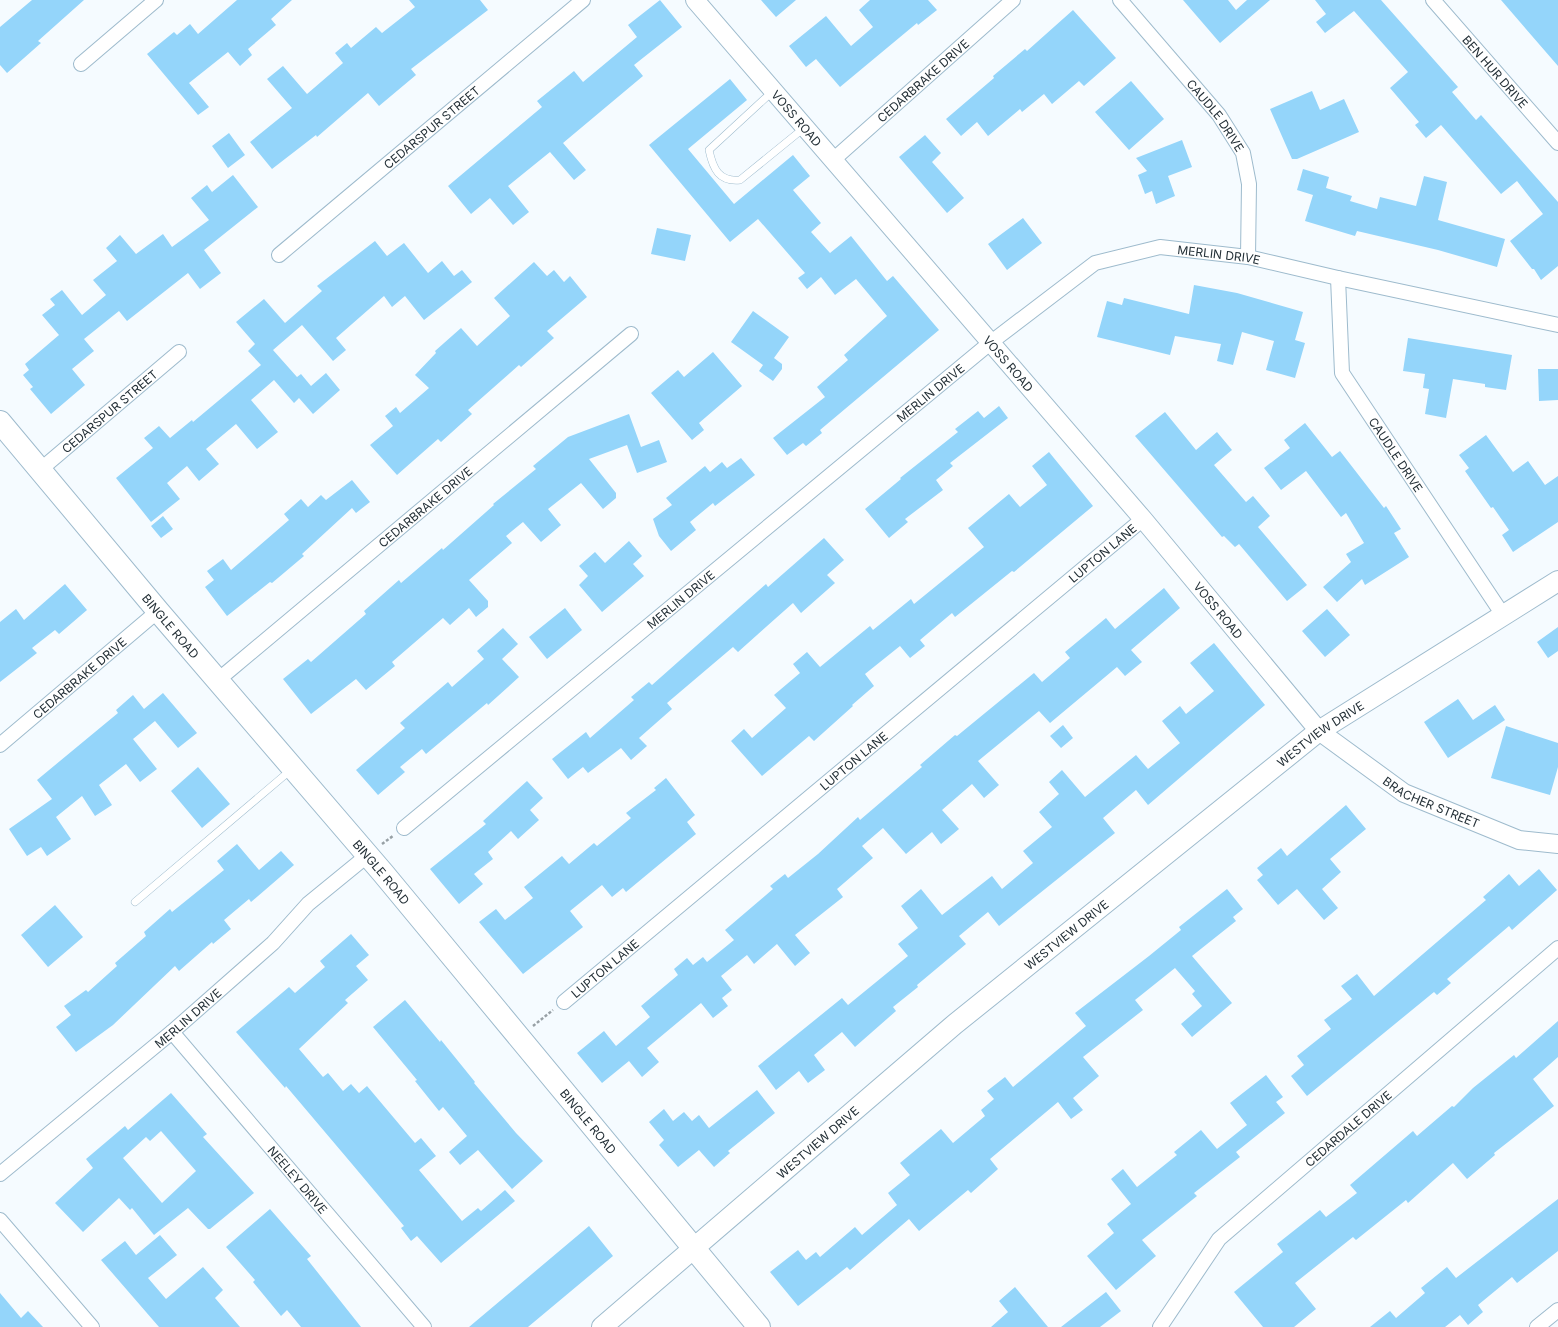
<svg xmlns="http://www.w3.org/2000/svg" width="1558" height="1327" font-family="Inter,sans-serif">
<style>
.building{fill:#94d5fa;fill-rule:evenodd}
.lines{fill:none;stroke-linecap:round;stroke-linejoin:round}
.service-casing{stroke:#9ebbcd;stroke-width:8}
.minor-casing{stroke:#9ebbcd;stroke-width:16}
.tertiary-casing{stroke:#9ebbcd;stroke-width:20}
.secondary-casing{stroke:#9ebbcd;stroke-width:22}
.primary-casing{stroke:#9ebbcd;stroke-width:24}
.path{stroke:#97a0a5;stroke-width:2.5;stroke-dasharray:3 2;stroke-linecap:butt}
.service{stroke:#fff;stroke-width:7}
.minor{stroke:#fff;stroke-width:14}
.tertiary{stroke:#fff;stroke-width:18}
.secondary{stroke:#fff;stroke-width:20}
.primary{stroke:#fff;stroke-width:22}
.labels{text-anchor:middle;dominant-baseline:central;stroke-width:3.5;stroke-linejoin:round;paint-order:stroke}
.street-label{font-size:12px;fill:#243037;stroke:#fff}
</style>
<rect width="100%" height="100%" fill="#f5fbff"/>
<path class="building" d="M32,0H84L38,41L41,43L7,73L0,65V27Z
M237,0H292L271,19L276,25L248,49L252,55L240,66L228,52L189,83L209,107L198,115L147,54L174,32L177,35L190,24L198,34Z
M409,0H480L488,10L411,69L416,75L379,106L368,93L317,137L316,135L272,169L250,142L292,108L267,79L283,66L307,94L343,63L335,53L347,43L351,48L376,27L382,33L415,7Z
M660,0L682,27L634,65L643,76L563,143L586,170L574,180L550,152L508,186L529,212L513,225L490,198L471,214L448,186L542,107L537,101L574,71L583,82L637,37L628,25Z
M761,0H796L776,17Z
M870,0H928L937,10L918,25L917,23L840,87L816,59L806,67L789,46L826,16L851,46L873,27L859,10Z
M1183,0H1228L1236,10L1247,0H1270L1220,43Z
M1315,0H1381L1458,87L1452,92L1476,120L1481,115L1558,202V266L1541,280L1534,269H1532L1510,241L1543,214L1517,181L1501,194L1441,125L1426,138L1415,125L1419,122L1390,88L1408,72L1354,11L1325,33L1316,22L1326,14Z
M1501,0H1558V66Z
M1073,10L1116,58L1084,86L1079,81L1052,104L1044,94L1022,112L1020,109L988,136L977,122L961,136L946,119L994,78L993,76L1025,49L1027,51Z
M730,79L747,100L688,149L734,204L793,155L810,176L793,190L821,223L811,232L830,253L851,236L887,281L893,276L939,330L820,430L822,433L806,446L803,443L787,455L773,438L825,397L817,387L848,360L844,355L887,316L856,279L835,295L821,277L807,289L798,278L805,273L758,219L730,242L649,145Z
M1131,81L1164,119L1129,150L1095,112Z
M1312,91L1320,110L1344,99L1359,132L1297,159H1292L1270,109Z
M229,133L245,155L228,168L212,146Z
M925,135L941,153L932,162L964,198L947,213L899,157Z
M1182,140L1192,167L1168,176L1175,196L1156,204L1152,191L1145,194L1138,175L1147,171L1136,158Z
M1303,169L1329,177L1326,188L1352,196L1350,201L1377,209L1380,197L1416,206L1424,176L1447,182L1438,220L1505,239L1497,267L1438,250L1357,231L1355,236L1305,221L1313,195L1297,190Z
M233,175L258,207L204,250L221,273L200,289L188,273L127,321L119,311L84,339L94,351L72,369L85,385L51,414L30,389L33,387L23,375L29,370L25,364L59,335L42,315L55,305L50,299L62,290L82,315L106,295L93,280L117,261L106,248L120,235L136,254L163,234L172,247L209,220L191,198L207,185L212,192Z
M1023,218L1042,243L1007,270L988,244Z
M657,228L691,235L685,261L651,254Z
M375,241L387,256L404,243L428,273L442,261L454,276L462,270L472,282L424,320L405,296L392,307L384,296L336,338L346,350L333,361L302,325L273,350L297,377L301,374L311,386L326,373L340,390L313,414L299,398L294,403L274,380L251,400L278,432L257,449L236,424L206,449L219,464L199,481L187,466L167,483L180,499L151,522L116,478L153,448L144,438L159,426L170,438L192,420L193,422L261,365L248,351L255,344L236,322L264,299L285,323L322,291L317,286Z
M534,262L547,276L554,270L564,282L570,276L587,297L547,331L554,338L521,367L519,365L468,410L472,414L441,442L438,439L397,475L370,445L393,426L385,416L396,407L400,413L429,388L415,375L436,353L435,351L461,328L477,346L510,316L494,298Z
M1194,285L1237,293L1303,312L1295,340L1305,343L1295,378L1266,370L1274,341L1242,332L1233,365L1217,361L1221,344L1175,336L1170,355L1097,337L1107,301L1122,305L1124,298L1189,314Z
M753,311L789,337L774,358L782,364V369L773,381L759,371L763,365L731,342Z
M1408,338L1512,355L1506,390L1485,387V384L1453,379L1446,418L1425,414L1429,389L1423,388L1425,374L1403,371Z
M713,352L742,386L699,423L704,430L692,440L651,393L678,370L684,377Z
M1538,369H1558V400L1539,401Z
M999,406L1008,418L950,463L953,466L936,480L943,490L905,519L908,522L889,538L865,509L901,479L900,478L958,432L955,429L978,411L984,418Z
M1165,412L1196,450L1217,432L1232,450L1214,465L1246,502L1253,496L1270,516L1258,527L1307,585L1287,601L1239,544L1235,547L1224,536L1222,537L1135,436Z
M629,414L641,447L659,440L667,462L637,473L627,445L589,459L616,493V498L603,509L581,483L548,509L561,525L541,542L523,522L506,536L512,543L469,580L488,601V607L476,617L469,608L450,625L443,618L392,662L395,666L366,690L356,679L311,714L283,679L308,659L311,662L366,614L364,611L399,580L401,583L442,548L443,550L494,505L493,504L536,469L533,466L568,437Z
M1305,423L1332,457L1340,451L1384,508L1386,506L1401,529L1394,533L1409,557L1365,585L1362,579L1337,602L1323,587L1351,562L1346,554L1364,543L1346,513L1341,517L1306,471L1281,490L1264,468L1290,448L1284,440Z
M1486,435L1513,472L1528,461L1545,485L1558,476V522L1513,552L1502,535L1509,530L1493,507L1491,508L1465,471L1469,468L1459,455Z
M1049,452L1093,506L1014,572L1012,571L955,617L952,613L920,640L925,646L910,658L900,646L865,674L874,686L852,705L853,706L814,741L809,736L762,776L731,741L744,729L752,738L786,708L774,695L800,673L793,664L807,652L820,667L870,626L873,630L911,599L914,604L984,547L968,528L1009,494L1020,507L1047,485L1032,466Z
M741,458L755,475L715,506L713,503L690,522L696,530L671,551L659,536L653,519L672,505L666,498L705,466L710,472L722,462L727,468Z
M352,480L370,502L356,513L352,508L302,554L304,556L272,583L270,582L227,616L205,587L214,580L207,571L223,559L231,570L289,520L284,514L301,499L308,507L321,495L326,500Z
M163,516L173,529L161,538L151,526Z
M824,538L844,560L827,575L835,583L801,613L793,603L738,652L733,647L667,703L672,709L639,738L647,746L631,760L621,748L588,773L583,767L568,779L552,759L586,732L590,738L634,700L631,697L649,682L652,685L766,584L768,587Z
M629,541L642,556L633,564L644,576L602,612L579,585L588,576L579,566L595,552L605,563Z
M65,584L87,610L59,634L55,630L32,648L37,653L0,682V622L16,609L24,620Z
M1164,588L1180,608L1131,650L1142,662L1125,676L1117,667L1050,723L1039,711L978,761L999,785L984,798L972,784L942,810L959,829L941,844L932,832L906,854L883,828L862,846L873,858L837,889L843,897L795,935L810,953L795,966L777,944L754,964L747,955L721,976L732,990L722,998L728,1006L713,1018L701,1003L647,1048L659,1062L642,1077L629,1061L602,1083L577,1053L604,1031L616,1046L650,1017L641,1006L678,975L674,969L687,958L693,965L703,957L707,962L734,940L725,930L773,889L770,886L785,874L788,878L818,854L858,817L860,820L922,767L920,765L955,735L957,736L1034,673L1042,682L1070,658L1065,652L1106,618L1115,629Z
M565,608L582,630L547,659L529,637Z
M1327,609L1350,635L1325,657L1302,631Z
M1558,627V651L1548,658L1537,642Z
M503,628L518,644L502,659L519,677L488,705L487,703L426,754L422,749L400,767L405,772L378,795L356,770L405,728L400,723L448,682L452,687L484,659L477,651Z
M1214,643L1265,705L1148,805L1136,790L1103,818L1115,833L999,926L988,912L959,936L966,944L917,985L918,987L893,1007L896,1011L855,1047L842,1032L814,1055L825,1070L808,1083L799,1071L776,1090L758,1066L842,998L848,1005L908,956L898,944L918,928L901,906L921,889L942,915L992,876L1002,889L1033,863L1023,851L1052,827L1039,812L1059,794L1049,782L1062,770L1085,797L1136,755L1148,769L1180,743L1162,721L1180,706L1186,714L1214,691L1190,663Z
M163,693L197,733L178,748L155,721L133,739L157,769L140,782L126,764L99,785L112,805L95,816L82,796L56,817L71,839L47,856L41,847L27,856L9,829L52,799L37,780L118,713L116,710L133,695L144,709Z
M1458,699L1473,720L1495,705L1505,720L1448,758L1424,722Z
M1063,725L1073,738L1061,748L1050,736Z
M1506,726L1558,743V767L1550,795L1491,778Z
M198,767L230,804L202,828L171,791Z
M666,778L695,815L687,822L696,834L626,892L623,888L612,897L602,885L570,911L583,927L523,974L479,922L496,909L505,920L533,898L524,887L562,856L569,864L594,843L597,846L631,818L626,813L656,790L654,788Z
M527,781L543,798L530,810L539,820L518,839L511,831L488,852L493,859L474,874L483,884L459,904L430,869L486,824L483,821Z
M1346,805L1366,829L1330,859L1341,872L1322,889L1338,908L1324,920L1297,889L1278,905L1257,880L1263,875L1257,868L1281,848L1287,856Z
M237,844L259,870L281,851L294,865L251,902L249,899L224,920L231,929L213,944L212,942L179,971L175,966L113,1025L76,1052L56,1027L71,1015L64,1006L86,990L88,992L117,966L115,963L146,936L144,932L170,909L172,912L224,870L217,861Z
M1539,869L1557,890L1512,930L1509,926L1447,979L1451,983L1437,995L1434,992L1307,1096L1291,1076L1304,1065L1297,1056L1331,1029L1324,1020L1352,999L1341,986L1357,974L1374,996L1486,900L1483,897L1509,874L1519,886Z
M1227,889L1243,909L1233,917L1236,921L1192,956L1232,1003L1192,1037L1181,1024L1202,1006L1192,994L1195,991L1175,968L1135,1000L1143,1010L1083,1057L1099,1076L1073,1098L1083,1110L1071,1119L1058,1102L990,1159L998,1169L971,1193L968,1190L919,1231L909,1219L850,1270L847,1267L798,1306L770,1272L798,1250L806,1260L816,1252L820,1257L855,1227L862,1235L897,1205L888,1193L910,1175L900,1163L941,1129L953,1143L985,1116L981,1110L994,1099L987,1091L1005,1077L1013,1087L1086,1026L1075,1013L1149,956L1181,930L1179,927Z
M55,905L83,937L48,967L21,935Z
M351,934L369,955L356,966L368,980L345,1000L348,1003L299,1049L323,1077L328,1073L343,1091L351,1084L359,1093L367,1086L415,1143L421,1138L436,1156L419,1170L462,1221L478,1208L481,1211L505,1190L515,1201L441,1263L417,1236L411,1241L401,1228L404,1226L352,1164L286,1086L285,1088L236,1032L289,987L295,993L325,967L320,961Z
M405,1000L440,1042L441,1040L475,1082L474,1083L516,1133L543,1161L512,1189L478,1150L460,1165L449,1152L467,1136L443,1107L439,1111L415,1081L417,1080L373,1027Z
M1558,1021V1057L1533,1079L1554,1106L1494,1153L1495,1155L1467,1179L1453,1163L1408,1203L1406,1200L1356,1240L1353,1237L1295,1283L1316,1309L1294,1327H1263L1234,1292L1283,1252L1277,1244L1320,1210L1326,1217L1357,1193L1350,1185L1413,1131L1417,1136L1452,1106L1454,1107L1473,1088L1514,1055L1516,1058Z
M1266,1075L1283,1097L1276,1102L1285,1113L1236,1152L1240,1157L1194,1193L1197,1196L1142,1240L1156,1256L1116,1290L1087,1256L1114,1233L1107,1224L1131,1204L1111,1179L1123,1169L1137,1187L1177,1155L1174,1152L1201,1130L1217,1149L1247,1125L1230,1103Z
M757,1090L775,1113L728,1151L730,1153L714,1167L699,1150L678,1167L659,1145L664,1140L649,1122L664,1109L673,1121L684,1112L692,1121L699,1115L709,1128Z
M171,1093L207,1134L203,1137L254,1193L210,1229H208L188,1208L154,1235L132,1208L130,1210L119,1198L83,1232L55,1203L93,1168L86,1159L125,1126L128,1130ZM161,1131L196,1171L162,1203L123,1158L146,1137L150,1141Z
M1558,1199V1251L1517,1283L1512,1277L1478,1305L1483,1312L1468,1325L1460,1315L1445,1327H1370L1390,1311L1396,1318L1425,1293L1421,1288L1447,1267L1456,1278Z
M270,1209L311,1256L307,1259L361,1327H301L287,1310L281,1316L253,1282L255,1280L226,1247Z
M589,1226L613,1256L528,1327H469Z
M160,1235L177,1255L148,1278L166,1299L203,1267L223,1290L215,1298L240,1327H159L101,1260L125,1241L136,1255Z
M1015,1287L1048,1327H991L1008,1312L999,1301Z
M1106,1292L1121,1311L1100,1327H1061Z
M0,1293L21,1318L28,1311L43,1327H0Z"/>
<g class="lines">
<defs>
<path id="service" d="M773,91L709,150C713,169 719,182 740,180L804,128
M135,902L292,769"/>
<g id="minor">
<path id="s1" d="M1120,0L1219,115L1243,153L1249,184L1248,257"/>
<path id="s2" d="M1433,0L1558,143"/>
<path d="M81,64L156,0"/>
<path id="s3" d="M833,160L1013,0"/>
<path id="s4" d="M279,255L583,0"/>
<path id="s5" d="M1338,278L1342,373L1503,615"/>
<path id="s6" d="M40,470L179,352"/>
<path id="s7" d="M218,680L631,334"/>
<path id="s8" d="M0,745L158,611"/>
<path id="s9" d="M404,828L990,343L1095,263L1160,247L1248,257L1338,278L1558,325"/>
<path id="s10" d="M564,1002L1143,519"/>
<path id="s11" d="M172,1032L424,1327"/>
<path id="s12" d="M0,1174L172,1032L273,943L308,904L368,855"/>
<path d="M0,1220L92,1327"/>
<path id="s13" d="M1160,1327L1219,1239L1558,948"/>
<path d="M1537,1327L1558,1310"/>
</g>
<g id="tertiary">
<path id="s14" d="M695,0L1143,519L1319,731L1404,793L1519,840L1558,844"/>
</g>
<g id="secondary">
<path id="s15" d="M602,1327L955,1024L1319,731L1558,581"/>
</g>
<g id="primary">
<path id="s16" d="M0,422L158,611L383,873L759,1327"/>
</g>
</defs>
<use href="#service" class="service-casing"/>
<use href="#minor" class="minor-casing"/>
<use href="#tertiary" class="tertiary-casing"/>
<use href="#secondary" class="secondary-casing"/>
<use href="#primary" class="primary-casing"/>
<path class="path" d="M382,844L393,836
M533,1026L553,1010"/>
<use href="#service" class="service"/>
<use href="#minor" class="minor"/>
<use href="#tertiary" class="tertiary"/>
<use href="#secondary" class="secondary"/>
<use href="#primary" class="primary"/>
</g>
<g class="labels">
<g class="street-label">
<text stroke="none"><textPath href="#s2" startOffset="95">BEN HUR DRIVE</textPath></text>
<text stroke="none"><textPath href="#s3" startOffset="120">CEDARBRAKE DRIVE</textPath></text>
<text stroke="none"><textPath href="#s1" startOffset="150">CAUDLE DRIVE</textPath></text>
<text stroke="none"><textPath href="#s14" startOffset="156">VOSS ROAD</textPath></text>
<text stroke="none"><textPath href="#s4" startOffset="199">CEDARSPUR STREET</textPath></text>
<text stroke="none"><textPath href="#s9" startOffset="1019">MERLIN DRIVE</textPath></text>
<text stroke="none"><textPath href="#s14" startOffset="480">VOSS ROAD</textPath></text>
<text stroke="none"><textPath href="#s9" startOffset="683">MERLIN DRIVE</textPath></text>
<text stroke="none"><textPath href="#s6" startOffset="91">CEDARSPUR STREET</textPath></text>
<text stroke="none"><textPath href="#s5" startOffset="193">CAUDLE DRIVE</textPath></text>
<text stroke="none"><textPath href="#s7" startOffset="270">CEDARBRAKE DRIVE</textPath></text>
<text stroke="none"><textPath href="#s10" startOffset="701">LUPTON LANE</textPath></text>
<text stroke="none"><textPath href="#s9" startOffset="359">MERLIN DRIVE</textPath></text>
<text stroke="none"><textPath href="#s14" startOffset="804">VOSS ROAD</textPath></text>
<text stroke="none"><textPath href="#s16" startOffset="266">BINGLE ROAD</textPath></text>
<text stroke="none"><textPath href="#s8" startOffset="104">CEDARBRAKE DRIVE</textPath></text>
<text stroke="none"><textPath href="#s15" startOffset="932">WESTVIEW DRIVE</textPath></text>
<text stroke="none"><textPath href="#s10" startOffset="377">LUPTON LANE</textPath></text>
<text stroke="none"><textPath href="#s14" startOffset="1095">BRACHER STREET</textPath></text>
<text stroke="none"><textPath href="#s16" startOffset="590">BINGLE ROAD</textPath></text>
<text stroke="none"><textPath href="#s15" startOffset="608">WESTVIEW DRIVE</textPath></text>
<text stroke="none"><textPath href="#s10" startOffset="53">LUPTON LANE</textPath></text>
<text stroke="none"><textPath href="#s12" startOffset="244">MERLIN DRIVE</textPath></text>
<text stroke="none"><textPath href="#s16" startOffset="914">BINGLE ROAD</textPath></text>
<text stroke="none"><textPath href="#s13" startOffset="276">CEDARDALE DRIVE</textPath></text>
<text stroke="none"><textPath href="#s15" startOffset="284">WESTVIEW DRIVE</textPath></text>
<text stroke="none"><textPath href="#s11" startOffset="194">NEELEY DRIVE</textPath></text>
</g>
</g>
</svg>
